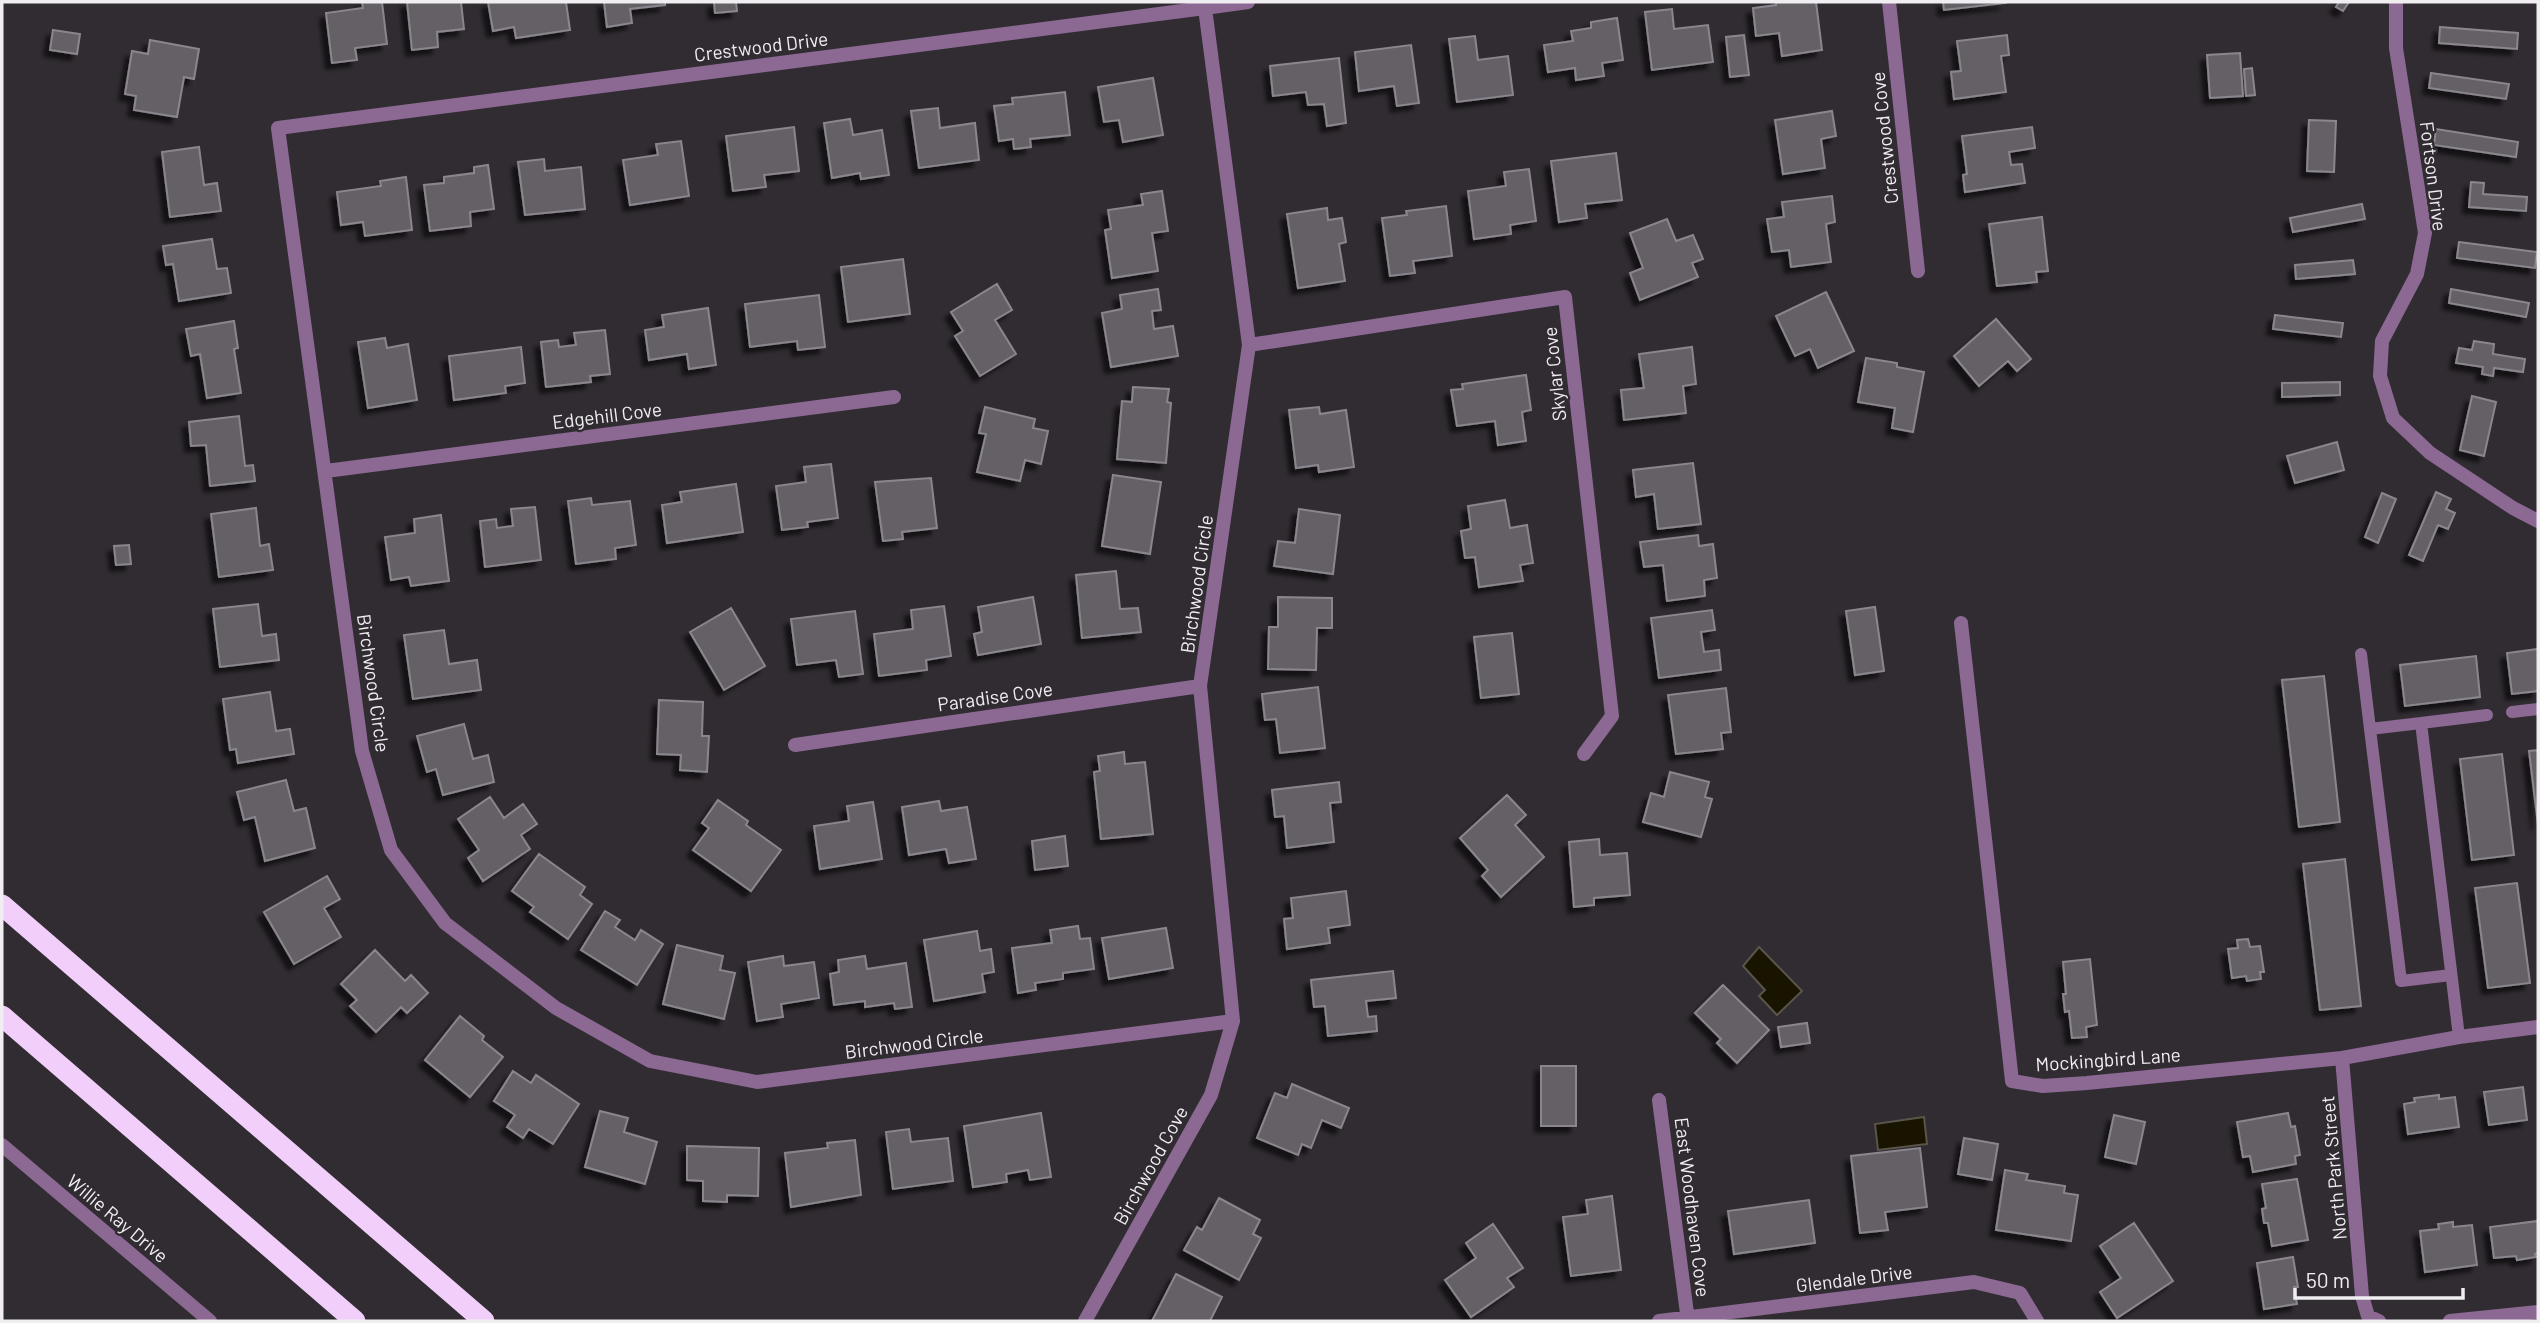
<svg xmlns="http://www.w3.org/2000/svg" width="2540" height="1323" font-family="Barlow,sans-serif">
<style>
.water{fill:#191400;stroke:#5a5549;stroke-width:2}
.building{fill:#656066;stroke:#8b868d;stroke-width:2;filter:url(#shadow)}
.lines{fill:none;stroke-linecap:round;stroke-linejoin:round}
.service{stroke:#8b6993;stroke-width:12}
.minor{stroke:#8b6993;stroke-width:14}
.tertiary{stroke:#8b6993;stroke-width:14}
.motorway{stroke:#f1cffa;stroke-width:21}
.labels{text-anchor:middle;dominant-baseline:central;stroke-width:5;stroke-linejoin:round;paint-order:stroke}
.street-label{font-size:19px;fill:#f1eef2;stroke:#312c32}
</style>
<defs>
<filter id="shadow"><feDropShadow dx="-6" dy="6" stdDeviation="2" flood-color="#0009"/></filter>
</defs>
<rect width="100%" height="100%" fill="#312c32"/>
<path class="water" d="M1759,947L1802,991L1777,1015L1759,996L1765,990L1743,966Z
M1924,1117L1927,1144L1878,1150L1875,1124Z"/>
<path class="building" d="M362,2H382L387,44L355,48L357,60L332,63L326,13L363,8Z
M407,2H461L464,29L437,32L438,47L412,50Z
M488,2H566L570,30L516,38L514,27L493,31Z
M604,2H665V5L630,9L632,23L607,27Z
M714,2H736L737,11L715,13Z
M1776,2H1816L1822,50L1782,56L1779,33L1756,36L1753,8L1776,5Z
M1943,2H2004L2005,3L1944,10Z
M2339,2H2349L2343,11L2336,7Z
M1672,9L1674,29L1708,25L1713,62L1652,70L1645,12Z
M1617,18L1623,60L1602,63L1604,76L1576,80L1575,68L1548,72L1544,45L1573,41L1571,31L1591,28V22Z
M2440,27L2518,33L2517,49L2439,43Z
M53,30L80,34L77,54L50,50Z
M1744,35L1749,75L1730,77L1726,37Z
M2007,35L2009,55L2001,56L2006,92L1954,99L1951,72L1961,71L1957,41Z
M1475,36L1478,60L1508,56L1513,95L1457,102L1449,39Z
M150,40L199,49L194,79L184,77L177,117L134,110L136,96L125,94L132,51L148,54Z
M1411,45L1419,103L1397,106L1394,86L1359,91L1355,52Z
M2240,53L2243,96L2210,98L2207,55Z
M1339,58L1346,123L1327,126L1324,104L1308,105L1306,92L1273,96L1270,66Z
M2252,68L2255,95L2246,96L2244,69Z
M2431,73L2509,84L2506,99L2429,88Z
M1153,78L1163,135L1123,142L1119,120L1104,122L1098,87Z
M1065,92L1070,135L1030,139L1031,147L1014,149L1013,139L999,141L994,106L1013,104L1012,98Z
M938,108L940,128L975,123L979,160L919,168L911,111Z
M1832,111L1836,136L1821,139L1825,168L1783,174L1775,120Z
M850,119L853,135L882,130L889,175L861,179L860,173L832,178L824,123Z
M2309,120L2336,121L2334,172L2307,171Z
M794,127L799,171L764,175L766,187L733,191L726,136Z
M2032,127L2035,148L2009,152L2011,165L2022,164L2025,183L1965,192L1963,175L1967,174L1962,136Z
M2436,129L2518,142L2516,157L2434,145Z
M681,141L689,196L630,205L623,160L658,155L656,144Z
M199,147L204,185L217,183L221,211L170,217L162,152Z
M1616,153L1622,200L1585,204L1587,218L1559,222L1551,161Z
M544,159L545,171L581,167L585,209L525,215L518,162Z
M488,165L494,209L470,212L471,226L430,231L424,185L444,183V177L474,173V167Z
M1529,169L1536,221L1510,225L1511,234L1474,239L1468,191L1506,186L1504,172Z
M406,177L412,230L365,236L363,222L341,225L337,192L381,186L380,181Z
M2471,182L2484,183L2483,194L2527,197L2526,211L2469,207Z
M1162,191L1168,231L1152,233L1158,271L1112,278L1105,230L1111,229L1108,210L1143,205L1141,194Z
M1832,196L1835,222L1826,224L1831,262L1791,267L1789,250L1772,252L1767,219L1784,217L1782,202Z
M2362,204L2365,219L2293,232L2290,218Z
M1446,206L1452,256L1413,261L1415,273L1390,276L1382,218L1407,215L1406,211Z
M1327,208L1328,220L1342,218L1346,242L1339,244L1345,281L1298,288L1287,214Z
M2042,217L2048,271L2036,272L2037,282L1997,286L1989,224Z
M1667,219L1676,241L1693,235L1703,259L1692,263L1698,277L1640,300L1630,273L1643,268L1630,233Z
M212,239L217,269L227,268L231,293L179,301L173,264L166,265L163,246Z
M2459,242L2537,252L2535,268L2457,258Z
M903,259L910,314L848,322L841,267Z
M2353,260L2355,274L2296,279L2295,265Z
M997,284L1012,310L995,320L1016,354L980,376L955,336L963,331L951,312Z
M1158,289L1161,310L1152,311L1154,329L1173,326L1178,356L1111,367L1102,313L1122,309L1120,295Z
M2451,289L2529,303L2526,317L2449,303Z
M1826,292L1854,351L1818,368L1810,349L1795,356L1776,316Z
M819,295L825,347L798,350L797,341L750,347L745,304Z
M708,308L716,365L689,369L687,354L649,360L645,330L664,327L662,315Z
M2275,315L2343,323L2341,337L2273,329Z
M1996,319L2031,359L2017,371L2008,361L1979,386L1954,356Z
M234,321L238,348L234,349L241,393L207,398L200,354L191,356L186,329Z
M605,330L610,374L590,376L591,382L546,387L541,342L558,340L559,347L576,345L574,333Z
M385,338L387,348L408,344L417,400L368,408L358,342Z
M2474,341L2494,344L2493,354L2525,359L2523,372L2494,368L2493,376L2482,374L2483,367L2456,363L2459,348L2472,350Z
M521,347L525,383L505,386L506,393L454,400L449,356Z
M1692,347L1696,384L1683,386L1686,413L1624,420L1621,390L1644,388L1639,354Z
M1866,358L1897,363V367L1924,372L1913,432L1892,428L1895,408L1858,402Z
M1526,375L1531,410L1522,412L1526,441L1498,445L1495,421L1457,426L1451,390L1463,389L1462,384Z
M2340,382V395L2282,397V383Z
M1133,387L1169,389L1167,402L1171,403L1166,463L1117,459L1122,401L1132,402Z
M2472,396L2496,402L2484,456L2460,450Z
M985,407L1035,419L1033,428L1048,431L1041,464L1025,460L1020,481L977,472L986,434L979,433Z
M1319,407L1320,414L1346,410L1354,467L1319,472L1318,465L1296,468L1289,410Z
M239,416L245,466L253,465L255,481L210,486L206,445L191,446L189,422Z
M2337,442L2344,470L2295,483L2287,456Z
M1693,463L1701,524L1658,529L1654,494L1636,497L1633,470Z
M831,464L838,518L807,522L808,527L782,530L776,486L806,482L804,467Z
M1113,475L1161,482L1150,554L1102,546Z
M931,478L937,528L902,532L903,539L883,541L875,482Z
M736,484L743,532L667,543L662,505L682,502L680,492Z
M2436,492L2451,499L2446,509L2455,513L2448,529L2438,525L2423,561L2409,555Z
M2382,493L2396,499L2378,543L2365,537Z
M591,498L592,505L630,501L636,545L615,548L616,559L576,564L568,501Z
M1505,500L1510,528L1527,525L1533,563L1520,565L1523,581L1479,587L1475,557L1465,558L1461,531L1471,529L1468,506Z
M535,507L541,560L485,567L480,521L496,519L497,528L513,526L511,509Z
M256,508L260,546L269,544L273,570L219,577L211,514Z
M1299,509L1340,515L1333,574L1274,566L1278,541L1295,543Z
M441,515L449,581L411,586L409,577L391,580L385,537L415,533L414,519Z
M1698,535L1699,546L1713,544L1717,578L1704,580L1705,596L1667,601L1663,565L1644,567L1640,542Z
M129,545L131,564L116,565L114,546Z
M1116,571L1120,609L1138,608L1141,632L1082,638L1076,575Z
M1033,597L1041,644L978,655L974,634L982,632L978,607Z
M1278,597L1332,598V628H1317L1316,670L1268,669L1269,627H1278Z
M258,604L262,636L276,634L279,660L220,667L213,609Z
M944,606L951,656L926,660L927,670L879,676L874,634L913,629L911,610Z
M1875,607L1884,671L1855,675L1846,611Z
M731,608L765,666L724,690L690,632Z
M1712,610L1715,630L1701,632L1704,652L1719,650L1721,670L1659,678L1651,618Z
M855,611L863,674L839,677L836,660L797,665L791,619Z
M444,630L449,664L477,660L481,690L413,699L404,635Z
M1512,633L1519,694L1481,698L1474,637Z
M2538,649V691L2512,694L2507,653Z
M2476,656L2480,697L2405,706L2400,665Z
M2324,676L2340,822L2299,827L2282,680Z
M1318,687L1325,748L1280,753L1276,719L1265,720L1262,694Z
M1726,688L1731,732L1721,733L1723,749L1676,754L1668,695Z
M270,692L276,731L290,729L294,754L238,763L236,749L230,750L223,699Z
M659,700L703,702L702,736H709L707,772L680,770L681,755L657,754Z
M464,724L473,759L488,755L494,782L443,795L436,769L427,772L417,736Z
M2538,750V825L2529,751Z
M1124,752L1125,764L1145,762L1153,834L1101,839L1094,772L1100,771L1098,756Z
M2502,754L2514,855L2472,860L2460,759Z
M1670,772L1709,782L1705,797L1712,799L1701,837L1643,822L1651,793L1664,797Z
M286,780L294,811L306,808L315,848L265,861L255,817L244,820L237,792Z
M1339,782L1341,802L1330,803L1334,842L1287,848L1284,816L1275,817L1272,790Z
M1507,795L1526,815L1515,825L1544,857L1501,897L1482,876L1488,870L1460,838Z
M490,797L504,818L523,804L537,824L521,835L530,849L483,881L468,858L479,850L458,819Z
M718,800L748,821L746,825L781,850L751,891L693,850L709,828L702,823Z
M939,801L941,811L967,807L976,859L949,863L946,849L909,855L902,807Z
M873,802L882,859L820,869L814,826L849,821L847,806Z
M1065,836L1068,866L1035,870L1032,841Z
M1599,839L1600,855L1627,853L1630,895L1594,898V905L1574,907L1569,842Z
M539,854L585,887L580,895L592,904L568,939L530,912L534,907L512,891Z
M2345,859L2361,1006L2320,1010L2303,864Z
M327,876L340,899L324,908L341,937L294,964L264,912Z
M2517,883L2530,983L2488,988L2475,888Z
M1346,891L1350,925L1328,928L1330,943L1287,949L1284,919L1293,918L1291,898Z
M605,911L620,920L615,927L635,940L641,930L663,944L637,985L581,950Z
M1078,926L1080,939L1090,938L1094,969L1063,973V979L1035,983L1036,990L1018,993L1012,948L1052,943L1050,930Z
M1166,928L1173,968L1109,979L1102,938Z
M977,931L980,951L991,949L994,972L982,974L985,992L934,1001L924,940Z
M2248,939L2250,947L2260,946L2264,972H2260L2261,979L2247,981L2246,976L2232,978L2228,949L2238,948L2237,940Z
M677,945L723,956L720,970L735,973L724,1019L663,1004Z
M375,950L405,981L411,975L428,993L407,1013L401,1007L376,1032L350,1006L357,1000L341,984Z
M783,956L784,966L814,962L819,998L781,1004L783,1017L757,1021L748,962Z
M865,956L867,969L906,963L912,1007L895,1009L894,1003L865,1007V1001L834,1005L830,974L839,972L838,960Z
M2090,959L2097,1025L2086,1027L2087,1037L2072,1038L2069,1011L2065,1012L2063,994H2066L2063,962Z
M1393,971L1396,998L1366,1001L1368,1017L1376,1016L1377,1031L1328,1036L1325,1006L1314,1007L1311,980Z
M1723,985L1769,1030L1737,1063L1717,1043L1721,1039L1695,1013Z
M460,1016L484,1036L482,1040L503,1057L470,1097L425,1060Z
M1807,1023L1810,1043L1781,1047L1778,1027Z
M1541,1066H1576V1126H1541Z
M513,1071L531,1083L536,1075L579,1104L553,1144L529,1129L523,1138L507,1127L515,1115L494,1101Z
M1292,1084L1349,1108L1341,1128L1322,1120L1311,1148L1302,1144L1298,1155L1257,1138L1275,1093L1287,1098Z
M2523,1087L2527,1120L2489,1125L2484,1092Z
M2439,1095V1099L2455,1097L2459,1127L2408,1134L2404,1104L2415,1102L2414,1098Z
M600,1111L628,1118L624,1132L657,1142L645,1184L585,1167Z
M1041,1113L1051,1177L1030,1180L1028,1170L1006,1174L1007,1182L973,1187L964,1126Z
M2288,1113L2291,1127L2295,1126L2300,1155L2295,1156L2296,1164L2253,1172L2250,1156L2243,1157L2237,1122Z
M2114,1115L2145,1122L2136,1164L2105,1157Z
M909,1129L911,1142L948,1138L953,1181L893,1189L886,1132Z
M1964,1138L1998,1144L1992,1180L1958,1174Z
M855,1140L861,1195L791,1207L785,1153L828,1148L827,1143Z
M687,1146L759,1148L758,1196L727,1195V1202L703,1201V1181L687,1180Z
M1920,1148L1927,1207L1885,1212L1888,1230L1860,1233L1851,1156Z
M2005,1170L2028,1174L2026,1180L2065,1186L2064,1193L2078,1195L2071,1241L1996,1230Z
M2297,1179L2308,1240L2272,1246L2268,1223H2264L2262,1209L2266,1208L2262,1184Z
M1612,1196L1621,1270L1571,1276L1563,1217L1588,1214L1586,1200Z
M1219,1198L1260,1220L1253,1234L1261,1238L1239,1280L1184,1250L1197,1227L1202,1230Z
M1809,1200L1815,1243L1734,1254L1728,1211Z
M2538,1221V1253L2535,1254L2536,1257L2517,1260L2516,1256L2494,1258L2490,1227Z
M2453,1222V1227L2472,1225L2477,1265L2425,1272L2420,1231L2439,1229L2438,1224Z
M2134,1223L2173,1281L2117,1318L2100,1292L2121,1278L2100,1246Z
M1493,1224L1523,1268L1507,1278L1514,1287L1471,1317L1445,1280L1476,1258L1466,1243Z
M2293,1257L2298,1287H2294L2297,1304L2264,1309L2257,1263Z
M1176,1274L1222,1297L1210,1321H1152Z"/>
<g class="lines">
<path class="service" d="M2361,654L2370,729L2421,723L2459,1037
M2512,712L2538,709
M2421,723L2487,715
M2370,729L2401,981L2451,975"/>
<path class="minor" d="M1205,2V8L1249,345L1200,686L1233,1021L757,1082L650,1061L556,1008L445,923L391,850L362,751L278,128L1205,8L1248,2
M1889,2L1918,271
M2396,2V48L2425,233L2417,274L2382,341L2380,376L2393,418L2430,453L2513,508L2538,521
M1249,345L1565,297L1612,716L1584,754
M326,471L894,397
M1961,623L2012,1081L2043,1086L2087,1083L2342,1058L2459,1037L2538,1027
M795,745L1200,686
M2342,1058L2362,1296L2368,1316L2379,1321
M1659,1100L1688,1321
M1085,1321L1211,1095L1233,1021
M1659,1321L1974,1282L2020,1293L2037,1321
M2450,1321L2538,1312"/>
<path class="tertiary" d="M2,1145L210,1321"/>
<path class="motorway" d="M2,905L484,1321
M2,1016L355,1321"/>
</g>
<g class="labels">
<g class="street-label">
<text transform="translate(761 46) rotate(-7)">Crestwood Drive</text>
<text transform="translate(1884 138) rotate(-96)">Crestwood Cove</text>
<text transform="translate(2434 176) rotate(83)">Fortson Drive</text>
<text transform="translate(1554 374) rotate(-96)">Skylar Cove</text>
<text transform="translate(607 415) rotate(-7)">Edgehill Cove</text>
<text transform="translate(1196 584) rotate(-82)">Birchwood Circle</text>
<text transform="translate(374 683) rotate(82)">Birchwood Circle</text>
<text transform="translate(995 696) rotate(-8)">Paradise Cove</text>
<text transform="translate(914 1043) rotate(-7)">Birchwood Circle</text>
<text transform="translate(2108 1059) rotate(-4)">Mockingbird Lane</text>
<text transform="translate(1150 1165) rotate(-61)">Birchwood Cove</text>
<text transform="translate(2333 1168) rotate(-95)">North Park Street</text>
<text transform="translate(1693 1207) rotate(83)">East Woodhaven Cove</text>
<text transform="translate(118 1218) rotate(40)">Willie Ray Drive</text>
<text transform="translate(1854 1278) rotate(-7)">Glendale Drive</text>
</g>
</g>
<rect width="2540" height="1323" fill="none" stroke="#f1eef2" stroke-width="7"/>
<path d="M2295 1288v10h168v-10" fill="none" stroke="#f1eef2" stroke-width="3.5"/>
<text x="2306" y="1288" font-size="21" fill="#f1eef2" stroke="#312c32" stroke-width="5" paint-order="stroke">50 m</text>
</svg>
